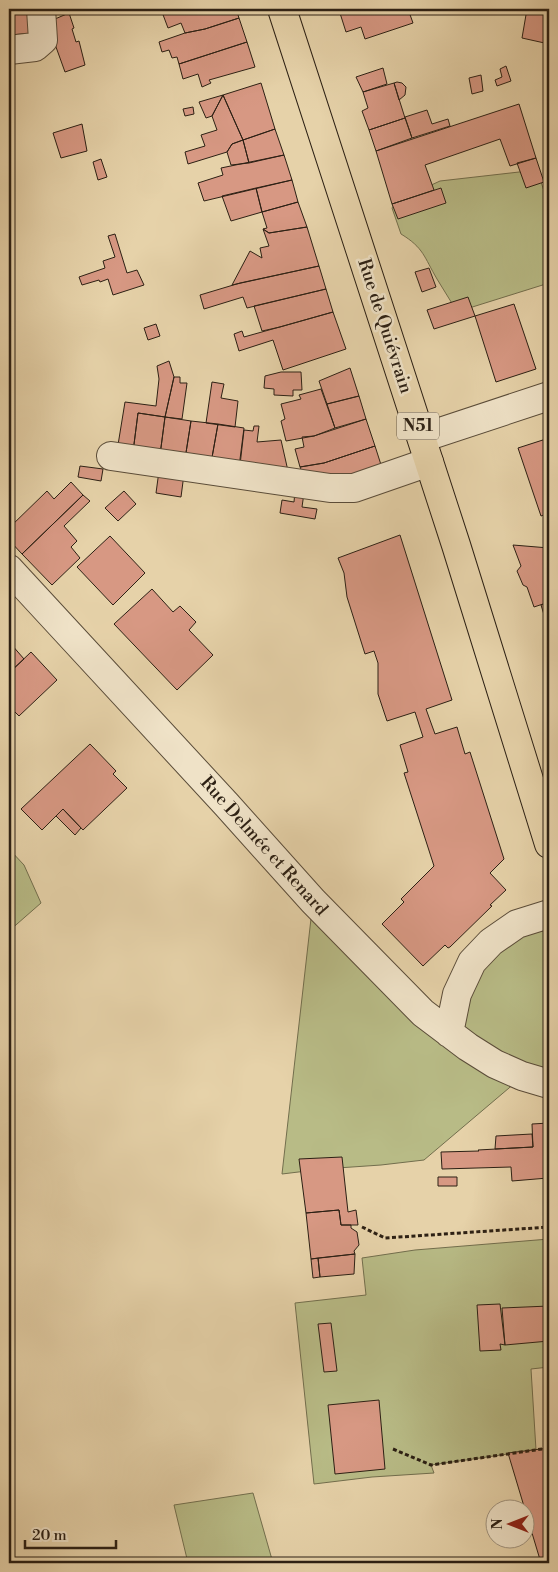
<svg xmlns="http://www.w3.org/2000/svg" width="558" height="1572" font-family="'Libre Bodoni',serif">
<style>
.green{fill:#b8bb86;stroke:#726e4d}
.building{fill:#d79883;stroke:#2c2014}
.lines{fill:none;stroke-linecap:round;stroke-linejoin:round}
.minor-casing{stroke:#5a4c39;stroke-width:30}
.major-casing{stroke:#2c2014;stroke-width:30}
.path{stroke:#2c2014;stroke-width:3;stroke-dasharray:4 2.5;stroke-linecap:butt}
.minor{stroke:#efe2c7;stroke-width:28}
.major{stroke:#e6d2a9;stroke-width:28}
.labels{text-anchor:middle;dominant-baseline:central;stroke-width:5;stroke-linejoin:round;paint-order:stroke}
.shield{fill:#efe2c7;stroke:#665a4a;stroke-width:1}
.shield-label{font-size:16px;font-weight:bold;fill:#2c2014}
.street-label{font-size:18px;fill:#2c2014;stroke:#efe2c7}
</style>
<rect width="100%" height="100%" fill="#e6d2a9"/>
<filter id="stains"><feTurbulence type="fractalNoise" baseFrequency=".004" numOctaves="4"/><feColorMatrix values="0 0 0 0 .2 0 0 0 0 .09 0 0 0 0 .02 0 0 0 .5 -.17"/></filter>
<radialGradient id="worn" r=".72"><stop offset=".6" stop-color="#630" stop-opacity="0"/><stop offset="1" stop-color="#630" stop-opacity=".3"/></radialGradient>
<path class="green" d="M528,171L540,179L549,206V283L466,309L453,305C448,296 442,288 437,279C424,257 424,248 401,234L392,208L400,196L427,187L440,181Z
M9,849L24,865L41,903L9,931Z
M313,901L449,1033L472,962L549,914V1084L522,1077L424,1160L381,1165L323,1169L282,1174Z
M549,1239V1367L531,1369L536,1450L431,1465L434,1473L372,1477L314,1484L295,1303L366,1295L362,1258L415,1250Z
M253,1493L273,1563H188L174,1505Z"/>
<path class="building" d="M9,9H33L35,33L9,35Z
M175,9H236L239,18L205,29L185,33L181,23L168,28L162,12Z
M343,9H408L413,23L365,39L361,27L346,32L339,10Z
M527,9H549V44L522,38Z
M69,13L74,28L72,29L76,42L79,41L85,65L65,72L56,47L55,19Z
M239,18L247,42L179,64L177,57L172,58L169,50L162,52L159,42L185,33L205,29Z
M247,42L255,67L209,80L211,83L202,87L198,74L183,79L179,64Z
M506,66L511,81L497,86L495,80L502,77L500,69Z
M383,68L387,84L363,92L356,77Z
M481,75L483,91L472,94L469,78Z
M397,82L402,83L406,87L405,95L399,100L394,83Z
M261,83L275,129L243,140L223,95Z
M394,83L405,118L369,130L362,111L368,108L363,92Z
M223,95L212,116L206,118L199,102Z
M223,95L243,140L232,144L227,152L188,164L185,152L205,146L201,135L217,130L212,116Z
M519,104L536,158L510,166L500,139L425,165L434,190L392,204L376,151Z
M193,107L194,114L185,116L183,109Z
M427,110L432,124L448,119L450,126L412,138L405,117Z
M405,118L412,138L376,151L369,130Z
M82,124L87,151L61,158L53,133Z
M275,129L284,155L249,163L243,140Z
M243,140L249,163L231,165L227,152L232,144Z
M284,155L292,180L204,201L198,183L223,175L221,168Z
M536,158L544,182L526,188L517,163Z
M101,159L107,177L98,180L93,162Z
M292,180L298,202L262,212L256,188Z
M256,188L262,212L231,221L222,196Z
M441,188L446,203L398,219L392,204Z
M298,202L307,227L269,233L263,229L267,228L262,212Z
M307,227L319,266L232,285L250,251L262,258L260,248L269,246L263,229L269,233Z
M115,234L127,273L137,270L144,285L113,295L108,279L100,282L99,280L82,285L79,277L105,268L103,261L115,257L108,236Z
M319,266L326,289L247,308L243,297L204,309L200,295L240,283Z
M429,268L436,287L422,292L415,272Z
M326,289L333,312L280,327L262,331L254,306Z
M468,297L475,316L434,329L427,310Z
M514,304L536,369L496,382L475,316Z
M333,312L346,349L283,370L273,340L239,351L234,334L242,331L244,337Z
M156,324L160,336L148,340L144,328Z
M169,361L174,377L165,417L138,413L133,452L117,451L125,402L156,406L159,379L157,366Z
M350,368L359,396L327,404L319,381Z
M281,372H301L302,390H293V396L274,395V389L264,388L265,376Z
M174,377H180V383H187L182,419L165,417Z
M212,382L224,384L221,398L238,401L235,427L206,423Z
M321,389L335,428L314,436L286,441L281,421L285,419L281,404L301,399L299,395Z
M359,396L366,419L335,428L327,404Z
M138,413L165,417L160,455L133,452Z
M165,417L191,421L185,459L160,455Z
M366,419L375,446L324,463L300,467L295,449L304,447L302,437L314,436Z
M191,421L218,424L211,463L185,459Z
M218,424L244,428L239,467L211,463Z
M254,426H259L257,442L281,440L288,471L240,465L244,430L253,431Z
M549,438V513L541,516L518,448Z
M375,446L383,471L342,482L303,474L300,467L324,463Z
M80,466L103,469L101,481L78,477Z
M159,471L184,474L181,497L156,493Z
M71,482L83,495L22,554L9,540V528L47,491L54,499Z
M124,491L136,504L118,521L105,508Z
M295,491L304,493L302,507L317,509L315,519L280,513L282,500L294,502Z
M83,495L90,501L64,526L77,541L71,547L80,558L52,585L22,554Z
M400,535L452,700L426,709L435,734L457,727L465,754L470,752L504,859L490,873L506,890L490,905L492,906L450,947L448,948L445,945L423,966L382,924L404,902L401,899L434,866L404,773L408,772L400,745L423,737L415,712L387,721L378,694V663L374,651L365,654L347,597L344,573L338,558Z
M110,536L145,573L113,605L77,567Z
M513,545L549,548V602L534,607L527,587L523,585L517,571L521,566Z
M152,589L173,612L180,606L196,622L189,630L213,655L177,690L114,624Z
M549,602V631L541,605Z
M11,644L24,659L9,673V646Z
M31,652L57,680L19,716L9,706V673Z
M90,744L116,771L113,774L127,788L83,830L63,809L42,830L21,809Z
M63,809L81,828L75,835L56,816Z
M549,1123V1147H545L547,1177H549V1193H547L548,1178L512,1181L511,1167L442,1169L441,1152L479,1151L478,1150L533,1147L532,1124Z
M532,1134L533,1147L495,1149L496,1136Z
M545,1147H549V1177H547Z
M342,1157L348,1212L356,1210L358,1225H341L339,1210L306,1213L299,1159Z
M438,1177H457V1186H438Z
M339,1210L341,1225H351V1228L357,1232L359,1245L354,1251L355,1254L311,1259L306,1213Z
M355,1254L354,1274L320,1277L318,1258Z
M318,1258L320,1277L313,1278L311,1259Z
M500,1304L505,1345L500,1344L501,1350L480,1351L477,1305Z
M549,1306V1341L505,1345L502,1308Z
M331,1323L337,1371L324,1372L318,1324Z
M379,1400L385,1469L335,1474L328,1405Z
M549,1448V1482H546L549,1491V1563H541L508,1453Z"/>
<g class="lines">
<defs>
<path id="minor" d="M9,50L35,47L43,40L41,9
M422,438L549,396
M111,456L330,488H354L429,462
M9,569L226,804L313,901L423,1013L468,1047L495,1064L522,1076L549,1084
M449,1033L457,994L472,962L491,942L517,924L549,914"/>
<path id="major" d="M282,9L456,545L549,844"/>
</defs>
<use href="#minor" class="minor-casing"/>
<use href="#major" class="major-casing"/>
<path class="path" d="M362,1227L385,1238L549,1227
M393,1449L431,1465L549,1448"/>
<use href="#minor" class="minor"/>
<use href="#major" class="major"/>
</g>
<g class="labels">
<rect class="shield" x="397" y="412.5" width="42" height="27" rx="4"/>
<g class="shield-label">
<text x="418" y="426">N51</text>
</g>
<g class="street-label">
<text transform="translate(385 326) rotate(72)">Rue de Quiévrain</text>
<text transform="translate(264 846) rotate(48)">Rue Delmée et Renard</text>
</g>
</g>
<rect width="558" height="1572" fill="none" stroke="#e6d2a9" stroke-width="30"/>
<rect x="10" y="10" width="538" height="1552" fill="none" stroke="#2c2014" stroke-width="2.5"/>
<rect x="15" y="15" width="528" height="1542" fill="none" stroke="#2c2014"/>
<g transform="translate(510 1524) rotate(270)"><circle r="24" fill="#efe2c7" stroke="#a1947f"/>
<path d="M0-4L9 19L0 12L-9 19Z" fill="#8f2418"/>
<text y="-8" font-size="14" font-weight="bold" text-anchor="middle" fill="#2c2014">N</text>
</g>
<path d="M25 1540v8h91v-8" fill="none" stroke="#2c2014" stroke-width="2.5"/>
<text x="32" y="1540" font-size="15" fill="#2c2014" stroke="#efe2c7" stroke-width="4" paint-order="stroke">20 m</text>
<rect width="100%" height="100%" filter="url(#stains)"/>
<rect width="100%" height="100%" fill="url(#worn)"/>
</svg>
